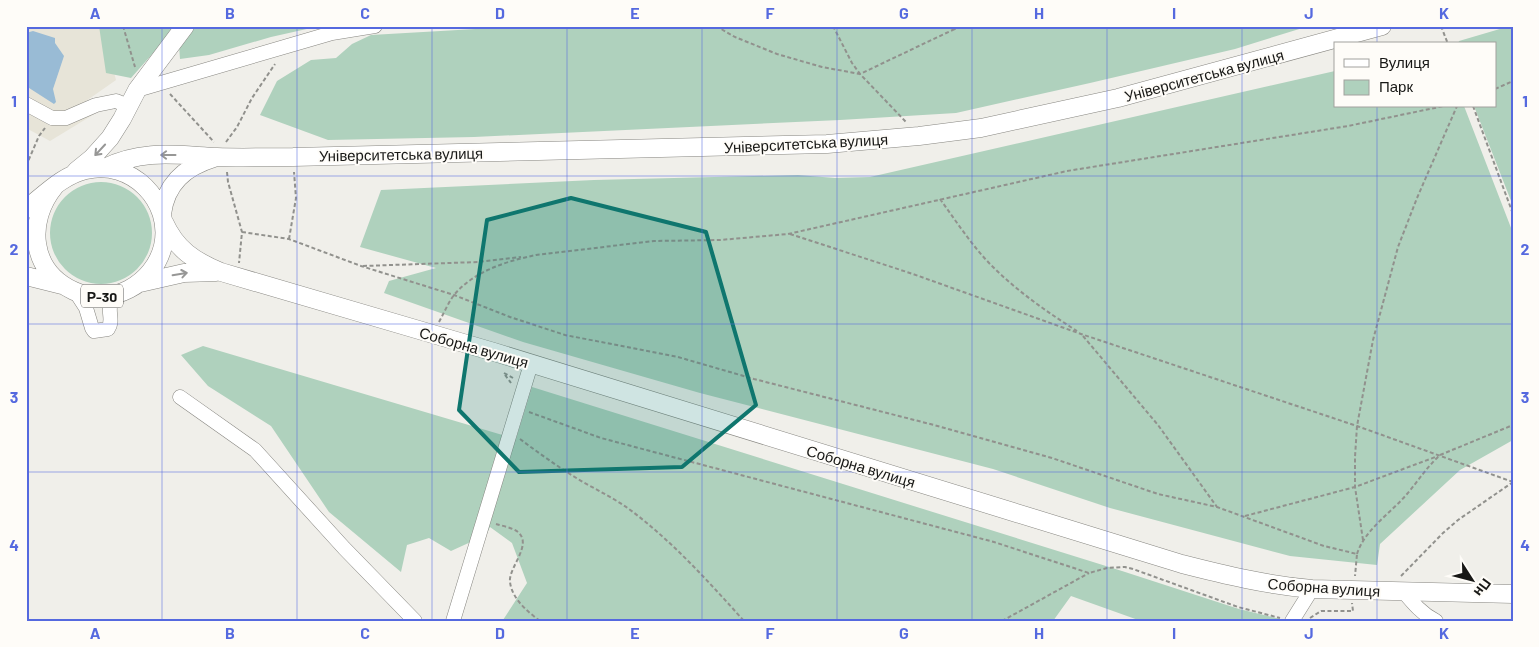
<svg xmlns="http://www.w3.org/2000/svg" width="1539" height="647" font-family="Barlow,sans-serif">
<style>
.built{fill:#e7e4d8}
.green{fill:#afd1bd}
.water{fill:#99bbd5}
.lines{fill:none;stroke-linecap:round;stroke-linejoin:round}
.minor-casing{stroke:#878681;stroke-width:15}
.major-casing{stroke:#878681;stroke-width:19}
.path{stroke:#91918d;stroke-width:2;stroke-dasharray:4 2.5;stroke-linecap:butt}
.minor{stroke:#fff;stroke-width:14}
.major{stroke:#fff;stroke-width:18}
.oneway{stroke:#979796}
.marked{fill:#0f766e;fill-opacity:0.2;stroke:#0f766e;stroke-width:4;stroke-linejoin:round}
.grid{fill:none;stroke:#5569df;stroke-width:1;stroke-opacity:0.55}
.labels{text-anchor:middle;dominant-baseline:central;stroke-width:4;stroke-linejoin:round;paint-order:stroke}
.shield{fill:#fefcf8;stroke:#5d5c5a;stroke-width:1}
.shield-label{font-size:14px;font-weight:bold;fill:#181816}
.street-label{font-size:15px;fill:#181816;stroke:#fefcf8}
.neatline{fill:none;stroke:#5569df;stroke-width:2}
.grid-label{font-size:16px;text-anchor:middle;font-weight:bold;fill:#5569df}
</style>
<rect width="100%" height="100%" fill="#f0efea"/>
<path class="built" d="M26,26H102L116,80L86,101L96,113L50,141L26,128Z"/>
<path class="green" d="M99,26H177L131,78L106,73Z
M193,26H320L271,37L209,55L180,59L179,45Z
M528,26H1309L1235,49L1090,83L956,113L840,120L474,137L328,140L260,115L277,81L311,60L336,58L352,44L371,35Z
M1510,26H1513V206L1474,106H1495V44H1458L1459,41Z
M1335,71V106H1464L1513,233V440L1460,470L1380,544L1377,565L1290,556L1110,508L993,469L700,393L523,342L384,293L389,281L436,268L360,247L381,190L594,180L798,175L835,178L870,177Z
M50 233a51 51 0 1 1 102 0a51 51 0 1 1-102 0Z
M203,346L516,439L532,387L1122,571L1239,609L1284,620L1141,621L1071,596L1053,621H500L503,620L527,583L512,543L490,527L486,535L451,551L429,538L407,545L401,572L329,512L271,426L208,386L181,355Z"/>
<path class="water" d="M33,31L55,38V43L64,56L53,89L56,102L54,104L26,86V33Z"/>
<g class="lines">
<defs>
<path id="minor" d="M137,90L332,33L375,26
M26,104L52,118H66L96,105L116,101L128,106
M75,291L86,308L92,328L94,331L108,329C113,322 109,315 110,307C111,301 117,297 121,293
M180,397L255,450L344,548L415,621
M1403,591C1413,603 1422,614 1436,621
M453,621L531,364
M1292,621L1312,589"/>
<path id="major" d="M104,168C143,149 175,155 217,157C242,158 268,157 293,157L827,144L919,136L981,128L1118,98L1382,26
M76,171L92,158L110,138L122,119L137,90L185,26
M26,209C44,195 63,175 86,170C131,159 173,201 163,246C154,284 111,308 74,291C30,271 26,221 55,186
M162,214C166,183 185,167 214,158
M164,222C176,249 194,261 221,272L494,352L1182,564C1225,575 1267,585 1312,589L1513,594
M26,276L62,285
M140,283L184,273L216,272"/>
</defs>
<use href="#minor" class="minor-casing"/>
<use href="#major" class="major-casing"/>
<path class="path" d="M123,26L135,67
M716,26L735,37L777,54L822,67L860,74L907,123
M833,26L852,63L860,74L961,26
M949,26L956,29
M1441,26L1448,44
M1495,89L1513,81
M170,94L214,142
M1473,106L1513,214
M226,142L237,127L252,98L275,64
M26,166L39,136L45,128
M227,172L228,182L242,232L239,263
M940,199C956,221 972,246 992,266C1017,291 1047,312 1077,331
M242,232L289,239L361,266L454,295L510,317L565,335L678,357L754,379L934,425L1052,458L1158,494L1217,507L1324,546L1357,554L1355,576
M790,234L913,274L1081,334L1357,426L1513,482
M289,239L296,198L294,172
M363,266L478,262L521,257
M439,322C444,313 448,303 454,295C474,271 507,261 536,255L654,241L720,240L788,234L1067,171L1348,126L1444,106
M1083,336L1158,425L1217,507
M504,373L513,378
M505,375L511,383
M529,412L601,438L994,542L1089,573L1107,568L1125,567L1133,569L1238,607L1280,618
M520,439C540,454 561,469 583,482C599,491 615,499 629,509C672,541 708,581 744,621
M1245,516L1355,487L1438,456
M496,524C503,526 513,528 518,532C533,545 508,568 510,582C512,599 528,612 540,621
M1363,540L1355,487V457L1357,426L1373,340L1398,247L1417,198L1457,106
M1357,554C1365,529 1390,514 1407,494C1418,481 1427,467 1440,455L1513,425
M1401,576L1443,533L1458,520L1513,482
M1310,618L1321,611H1353L1352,603
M1002,621L1089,573"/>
<use href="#minor" class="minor"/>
<use href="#major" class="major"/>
</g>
<defs><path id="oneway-shaft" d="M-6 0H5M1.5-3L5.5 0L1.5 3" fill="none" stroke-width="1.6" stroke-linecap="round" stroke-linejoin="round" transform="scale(1.25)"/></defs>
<g class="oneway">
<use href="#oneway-shaft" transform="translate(100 150) rotate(133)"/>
<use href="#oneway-shaft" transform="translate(168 155) rotate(180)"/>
<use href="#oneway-shaft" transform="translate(180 274) rotate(-9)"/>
</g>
<path class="marked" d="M571,198L706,232L756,405L682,467L519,472L459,410L487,220Z"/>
<path class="grid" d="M162,26V621M297,26V621M432,26V621M567,26V621M702,26V621M837,26V621M972,26V621M1107,26V621M1242,26V621M1377,26V44M1377,106V621M26,176H1513M26,324H1513M26,472H1513"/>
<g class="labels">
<rect class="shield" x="81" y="284.5" width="42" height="23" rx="4"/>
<g class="shield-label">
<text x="102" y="296">Р-30</text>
</g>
<g class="street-label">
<text transform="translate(1204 75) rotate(-15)">Університетська вулиця</text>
<text transform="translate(806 143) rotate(-3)">Університетська вулиця</text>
<text transform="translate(401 154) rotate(-1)">Університетська вулиця</text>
<text transform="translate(474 347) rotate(16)">Соборна вулиця</text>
<text transform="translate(861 466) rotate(17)">Соборна вулиця</text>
<text transform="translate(1324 587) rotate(4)">Соборна вулиця</text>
</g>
</g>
<rect width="1539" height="647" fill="none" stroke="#fefcf8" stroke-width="55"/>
<rect x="1334" y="42" width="162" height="65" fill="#fefcf8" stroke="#a2a19e"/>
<rect x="1344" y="59" width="25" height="8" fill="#ffffff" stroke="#a2a19e"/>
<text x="1379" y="68" font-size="15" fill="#181816">Вулиця</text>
<rect x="1344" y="80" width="25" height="15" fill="#afd1bd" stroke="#a2a19e"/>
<text x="1379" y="92" font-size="15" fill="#181816">Парк</text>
<g transform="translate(1472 580) rotate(126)" stroke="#fefcf8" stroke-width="4" paint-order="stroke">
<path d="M0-4L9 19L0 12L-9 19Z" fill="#181816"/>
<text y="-8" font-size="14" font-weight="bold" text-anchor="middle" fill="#181816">Пн</text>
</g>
<rect x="28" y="28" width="1484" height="592" class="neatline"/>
<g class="grid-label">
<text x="95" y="19">A</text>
<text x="230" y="19">B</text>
<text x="365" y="19">C</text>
<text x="500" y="19">D</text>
<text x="635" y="19">E</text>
<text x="770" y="19">F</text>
<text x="904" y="19">G</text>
<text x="1039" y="19">H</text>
<text x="1174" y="19">I</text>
<text x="1309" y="19">J</text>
<text x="1444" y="19">K</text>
<text x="14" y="107">1</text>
<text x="1525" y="107">1</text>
<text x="14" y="255">2</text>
<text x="1525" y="255">2</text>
<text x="14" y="403">3</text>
<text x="1525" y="403">3</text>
<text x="14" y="551">4</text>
<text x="1525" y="551">4</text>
<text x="95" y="639">A</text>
<text x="230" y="639">B</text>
<text x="365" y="639">C</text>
<text x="500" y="639">D</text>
<text x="635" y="639">E</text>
<text x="770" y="639">F</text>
<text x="904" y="639">G</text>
<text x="1039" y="639">H</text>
<text x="1174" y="639">I</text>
<text x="1309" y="639">J</text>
<text x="1444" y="639">K</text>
</g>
</svg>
